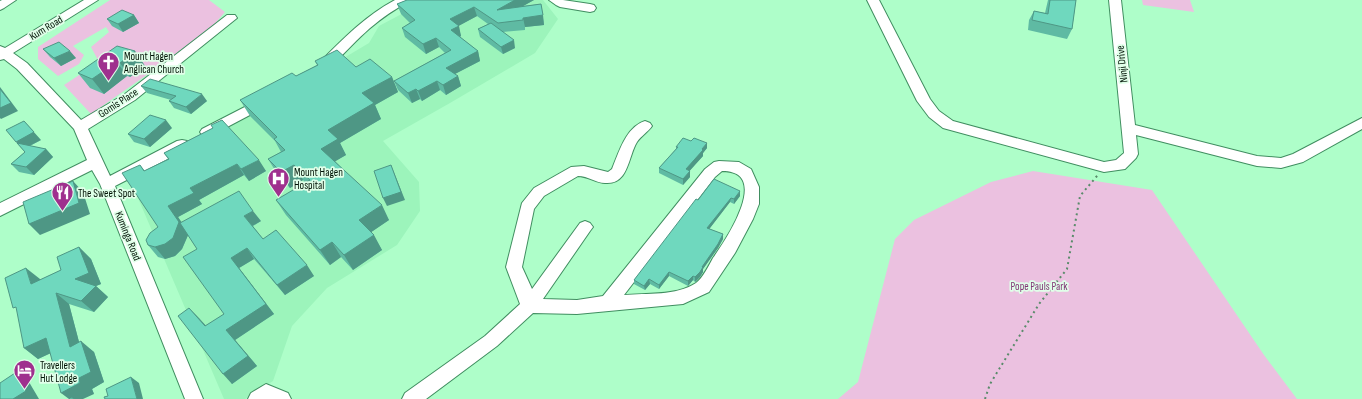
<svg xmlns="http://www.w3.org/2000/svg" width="1362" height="399" font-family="'Sofia Sans Condensed',sans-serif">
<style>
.built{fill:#9cf4bb}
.green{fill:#ebc1e0}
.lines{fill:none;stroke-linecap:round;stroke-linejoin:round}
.minor-casing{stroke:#408e60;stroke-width:2}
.path-far1{stroke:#598b6a;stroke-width:1.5;stroke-dasharray:1.5 2.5;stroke-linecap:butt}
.path{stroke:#598b6a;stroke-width:2;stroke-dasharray:2 3.5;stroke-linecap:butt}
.minor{fill:#fff;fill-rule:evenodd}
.wall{fill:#5fbaa3}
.shaded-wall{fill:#4e9785}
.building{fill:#6fd8be;stroke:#4e9785}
.labels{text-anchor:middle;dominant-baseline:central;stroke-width:3.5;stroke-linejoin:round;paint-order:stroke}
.street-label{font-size:11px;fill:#001205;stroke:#e0ffe9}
.poi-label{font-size:11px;fill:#001205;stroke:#e0ffe9;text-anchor:start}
.park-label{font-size:11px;fill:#823575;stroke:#e0ffe9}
</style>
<rect width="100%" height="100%" fill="#aefec9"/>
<path class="built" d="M428,0H543L558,19L535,53L450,103L383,141L419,182L420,211L397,245L327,288L292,326L273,381L245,399H224L132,184L369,43L379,26Z"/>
<path class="green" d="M110,0H209L225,12L212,27L158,67L91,114L64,85L99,62L91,47L109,32L106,27L73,46L84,55L79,64L58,76L38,59V47Z
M1142,0H1190L1194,12L1143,5Z
M1033,171L1152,190L1264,355L1297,399H838L858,382L895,239L914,220L991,182Z"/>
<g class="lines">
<defs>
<path id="minor" d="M2,0H16L4,8L0,10V1Z
M84,0H98L13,53L27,63L81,120L125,94L227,15H235L237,18L135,100L88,129L110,176L177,141L182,140L187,141L189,145L187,149L115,186L203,399H185L100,184L92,170L0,216V203L87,160L74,129L17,69L4,59L0,60V46L5,48Z
M395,0H410L408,2C373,21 356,41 329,69L324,70L319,69L318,66L319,63C343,39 365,16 395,0Z
M549,0H563L590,4L594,5L596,8L594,11L590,12L560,7L556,5Z
M867,0H879L930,99L939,111L953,121L1104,162L1116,160L1124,153L1109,0H1121L1135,125L1257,156L1281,158L1293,154L1362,118V129L1303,162L1281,168L1257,166L1136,135L1138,154L1136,158L1125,169L1104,172L943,128L929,117L917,101Z
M264,97L269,99L271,102L269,105L212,135L207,137L202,135L200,132L202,129Z
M645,121L650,123L652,126C648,132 641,136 637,142C628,156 629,185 605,183C596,183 588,176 578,176L544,196L534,209L522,267L532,289L580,223L585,221L590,223L593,227L590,231L543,299L577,300L603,296L705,169L714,162L719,161L739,162L751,169L759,187V204L753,219L735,253L709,292L683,304L577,314L533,313L497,346L426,399H402L405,393L485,336L520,304L506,267L522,203L534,188L571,167L584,166L608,172L612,169C619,152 626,127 645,121ZM722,171C772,171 726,240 713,258C709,265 703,278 696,283C676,296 647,293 624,295L715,177Z
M266,384L288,393L291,399H248L251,393Z"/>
</defs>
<use href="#minor" class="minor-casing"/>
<path class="path-far1" d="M1096,177L1097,176"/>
<path class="path" d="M985,399L990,384L1039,304L1067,269L1080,196L1097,176"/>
<use href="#minor" class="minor"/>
</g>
<path class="wall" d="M407,0H534L523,6L541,4L544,25L525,27V30L503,32L515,48L503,54L480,37L478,29L488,24L477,16L458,26L461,36L460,37L478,51L480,61L455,74L458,76L461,86L446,95L440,90L422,101L420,99L412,103L398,90L394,81L445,53L439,47L426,54L405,37L402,28L410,23L401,14L397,4Z
M1048,0H1076L1072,29L1067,39L1028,30L1029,20L1034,11L1045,13Z
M134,15L139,23L123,32L112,26L107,19Z
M43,49L76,58L61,66L50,57Z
M135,51L145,66L130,77L127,76L104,94L90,88L78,73Z
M315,61L356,67L392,77L398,92L375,105L381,119L340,143L346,155L335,161L389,220L371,232L382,250L353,270L341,257L330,265L286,215L276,200L306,183L303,180L290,188L278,175L268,159L281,152L275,141L250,116L240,100L296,76L317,65Z
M141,86L207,101L191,114L174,108L169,101L171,100L147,93Z
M172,128L150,147L134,142L128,134Z
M213,128L266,171L249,181L244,175L199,200L202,204L178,217L181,222L261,221L253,226L263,239L314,276L285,295L254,259L239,268L274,314L235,340L257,366L232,384L189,308L206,326L224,314L197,249L188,235L182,249L175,256L165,259L158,257L148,245L158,227L140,165L145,171L168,159L164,153Z
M41,140L30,146L46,149L53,157L34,175L19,172L11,164L25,152L17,143Z
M691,141L707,143V148L703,153V156L689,171L690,177L683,185L659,173V168L676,149V147Z
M740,196L734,204L730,202L709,229L723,234V239L718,248L703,269V272L700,277L695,282L693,280L688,286L669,276L659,289L650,284L645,290L634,284V280L698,200Z
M79,247L91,259L101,284L96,286L108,297L94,312L69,304L79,342L94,352L104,382L92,389L94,394L50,353L38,359L24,348L40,279V280L61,270Z"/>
<path class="shaded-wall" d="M515,0H534L500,19L497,10Z
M474,7L477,16L453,29L450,19Z
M134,15L139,23L123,32L118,24Z
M543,15L544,25L525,27L523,18Z
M459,26L461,36L454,39L451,30Z
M436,38L439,47L426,54L423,44Z
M514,40L515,48L503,54L501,47Z
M70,51L76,58L61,66L54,58Z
M135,51L145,66L130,77L120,63Z
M478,51L480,61L449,77L446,68Z
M117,62L127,76L104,94L92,79Z
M458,76L461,86L446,95L443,85Z
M392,77L398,92L375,105L381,119L340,143L346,155L329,165L321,149L328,130L362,93Z
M437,81L440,90L422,101L418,91Z
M0,87L18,111L1,119L0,118Z
M416,89L420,99L412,103L408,93Z
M202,94L207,101L191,114L186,107Z
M166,120L172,128L150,147L144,139Z
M24,121L41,140L23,149L16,142Z
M707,143V148L703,153V156L686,175V169Z
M46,149L53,157L34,175L26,167Z
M259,160L266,171L249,181L241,169Z
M237,164L244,175L199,200L202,204L178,217L189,233L182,249L175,256L165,259L155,247L168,206L190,188Z
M294,165L303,180L290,188L281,172Z
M391,165L405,200L387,206L383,198Z
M690,171V177L683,185V179Z
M73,181L83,192L90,214L40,235L29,224Z
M740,191V196L734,204V199Z
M731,198L730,202L707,232V228Z
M382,205L389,220L367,235L359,220Z
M253,211L261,221L252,226L244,216Z
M723,234V239L718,248L703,269V272L700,277L695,282V277Z
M374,235L382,250L353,270L344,255Z
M332,242L341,257L330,265L320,250Z
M79,247L91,259L101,284L96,286L108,297L94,312L81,301L75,279Z
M247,248L254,259L239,268L274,314L235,340L257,366L232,384L223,374L231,258Z
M307,265L314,276L285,295L277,285Z
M26,268L40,279L44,295L31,284Z
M669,272V276L659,289V285Z
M693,276V280L688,286V281Z
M649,279L650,284L645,290L644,286Z
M56,293L69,304L83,357L70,347Z
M189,308L199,318L215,336L205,326Z
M46,338L60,349L38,359L24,348Z
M81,341L94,352L104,382L92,389L94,394L83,399H69L61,393L79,378Z
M15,373L29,382L39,399H13Z
M131,377L139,383L143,399H137Z"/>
<path class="building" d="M407,0H515L497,10L541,4L543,15L523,18V20L498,23L474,7L450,19L459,26L451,30L478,51L446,68L458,76L443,85L437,81L418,91L416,89L408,93L394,81L451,50L436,38L423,44L402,28L415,20L397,4Z
M1050,0H1076L1072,29L1032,20L1034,11L1048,14Z
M122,10L134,15L118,24L107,19Z
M491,23L514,40L501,47L478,29Z
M59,42L70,51L54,58L43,49Z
M117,46L135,51L120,63L117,62L92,79L78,73Z
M337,50L356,67L370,59L392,77L362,93L374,103L328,130L338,139L321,149L382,205L359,220L374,235L344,255L332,242L320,250L276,200L310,180L294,165L281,172L268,159L285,150L274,139L277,137L240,100L292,73L296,76L318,65L315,61Z
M150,79L202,94L186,107L169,101L176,96L141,86Z
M0,89L11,103L0,108Z
M150,115L166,120L144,139L128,134Z
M222,120L259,160L241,169L237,164L190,188L194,193L168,206L179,222L173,238L165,244L155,247L148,245L146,240L150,233L158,227L122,173L140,165L144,171L169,159L164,153L213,128L211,125Z
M24,121L34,132L16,142L6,130Z
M683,138L691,141L694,138L707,143L702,149L703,150L686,169L690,171L683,179L659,168L678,147H676Z
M17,143L46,149L26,167L11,164L25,152Z
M391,165L401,192L383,198L374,171Z
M714,179L740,191L734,199L731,198L707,228L723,234L718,244L702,267H703L700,272L695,277L693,276L688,281L669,272L659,285L649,279L644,286L634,280L696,199L698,200Z
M73,181L79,203L29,224L23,202Z
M239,191L253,211L244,216L263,239L276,230L307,265L277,285L247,248L231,258L266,304L226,330L248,356L223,374L178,316L189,308L205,326L224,314L183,257L197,249L180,223Z
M79,247L89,273L75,279L96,286L81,301L56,293L70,347L81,341L91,372L79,378L80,383L61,393L46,338L24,348L16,307L13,308L5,278L26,268L31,284L61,270L57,257Z
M15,373L26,391L13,399H0V383Z
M131,377L137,399H105L104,397L108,396L106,389Z
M71,397L75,399H69Z"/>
<defs>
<symbol id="church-pin" viewBox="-11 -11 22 30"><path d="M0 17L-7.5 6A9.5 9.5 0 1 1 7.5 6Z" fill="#9f308e" stroke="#e0ffe9"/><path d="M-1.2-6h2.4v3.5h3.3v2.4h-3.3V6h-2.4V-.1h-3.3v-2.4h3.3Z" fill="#fff"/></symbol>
<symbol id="hospital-pin" viewBox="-11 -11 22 30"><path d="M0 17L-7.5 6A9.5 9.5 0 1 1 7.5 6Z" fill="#9f308e" stroke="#e0ffe9"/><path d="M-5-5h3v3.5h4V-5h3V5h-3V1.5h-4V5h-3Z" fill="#fff"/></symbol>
<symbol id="restaurant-pin" viewBox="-11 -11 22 30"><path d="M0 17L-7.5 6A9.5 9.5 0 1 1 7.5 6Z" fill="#9f308e" stroke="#e0ffe9"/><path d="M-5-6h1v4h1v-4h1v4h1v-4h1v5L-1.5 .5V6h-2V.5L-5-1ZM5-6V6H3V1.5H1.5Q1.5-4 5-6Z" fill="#fff"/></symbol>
<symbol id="hotel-pin" viewBox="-11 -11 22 30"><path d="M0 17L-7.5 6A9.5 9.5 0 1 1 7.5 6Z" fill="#9f308e" stroke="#e0ffe9"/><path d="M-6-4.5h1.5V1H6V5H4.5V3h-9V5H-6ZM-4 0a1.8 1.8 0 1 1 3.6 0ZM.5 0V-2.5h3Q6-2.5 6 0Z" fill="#fff"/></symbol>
</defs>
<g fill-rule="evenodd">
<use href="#church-pin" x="96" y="50" width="25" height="34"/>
<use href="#hospital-pin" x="266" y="166" width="25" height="34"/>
<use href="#restaurant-pin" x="50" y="180" width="25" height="34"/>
<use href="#hotel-pin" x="12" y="358" width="25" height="34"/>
</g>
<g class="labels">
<g class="street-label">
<text transform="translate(46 28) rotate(-31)">Kum Road</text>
<text transform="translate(1122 64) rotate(-96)">Ninji Drive</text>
<text transform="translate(118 103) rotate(-33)">Gomis Place</text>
<text transform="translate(128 236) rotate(68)">Kuminga Road</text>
</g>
<g class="poi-label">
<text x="124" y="56">Mount Hagen<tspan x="124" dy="13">Anglican Church</tspan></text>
<text x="294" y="172">Mount Hagen<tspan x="294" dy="13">Hospital</tspan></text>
<text x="78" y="193">The Sweet Spot</text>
<text x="40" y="365">Travellers<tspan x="40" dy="13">Hut Lodge</tspan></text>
</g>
<g class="park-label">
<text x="1039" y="286">Pope Pauls Park</text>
</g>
</g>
</svg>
